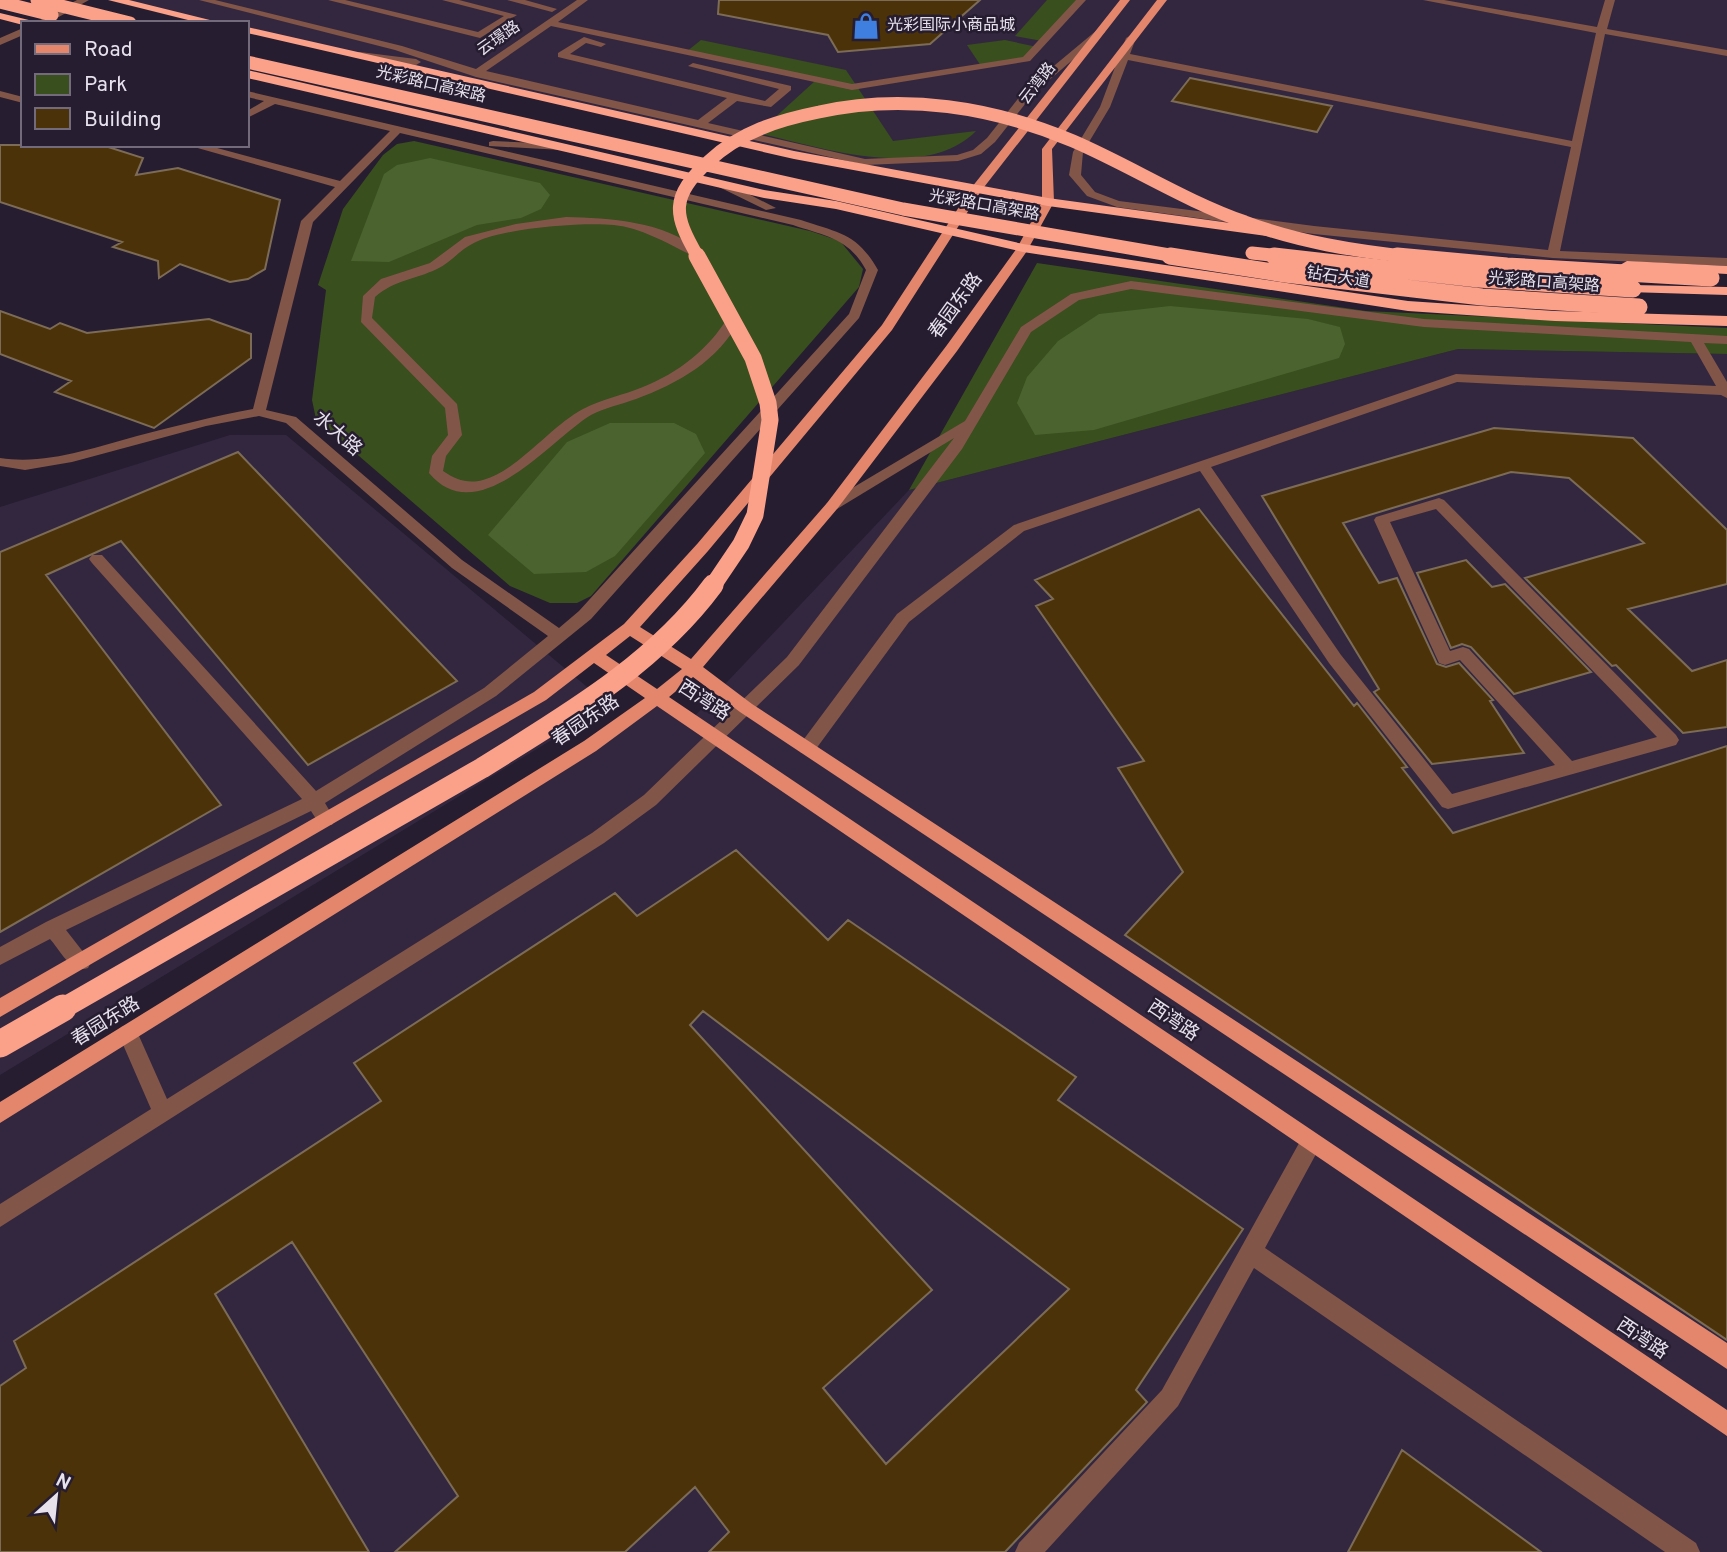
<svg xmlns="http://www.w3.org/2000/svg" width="1727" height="1552" font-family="Overpass,'Noto Sans SC',sans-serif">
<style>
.built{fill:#33273f}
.green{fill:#394f1e}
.forest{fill:#4a632f}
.building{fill:#4c3208;stroke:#7c6c57;stroke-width:2;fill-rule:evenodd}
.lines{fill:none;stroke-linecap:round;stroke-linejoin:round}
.minor{fill:#825549;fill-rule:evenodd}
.major{fill:#e3866c;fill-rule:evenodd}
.highway{fill:#fca189;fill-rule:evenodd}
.highway-bridge-far3{stroke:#fca189;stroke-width:13}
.highway-bridge-far2{stroke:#fca189;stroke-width:17}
.highway-bridge-far1{stroke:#fca189;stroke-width:21}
.highway-bridge{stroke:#fca189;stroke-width:27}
.labels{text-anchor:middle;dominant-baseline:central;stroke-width:5;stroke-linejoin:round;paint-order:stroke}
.far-poi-label{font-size:16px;fill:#e6e1ed;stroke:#261d30;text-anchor:start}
.far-street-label{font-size:16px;fill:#e6e1ed;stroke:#261d30}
.street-label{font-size:19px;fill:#e6e1ed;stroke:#261d30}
</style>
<rect width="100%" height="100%" fill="#261d30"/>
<path class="built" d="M114,0H1727V270L1397,250L1048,202L794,155L247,30V23H215Z
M1458,349L1727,354V1552H0V1106L657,698L692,719L909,490Z
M230,435H286L605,702L573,727L0,1075V507Z"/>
<path class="green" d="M1047,0H1081L1042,41L1015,36Z
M701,40L846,70L893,141L976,131C925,183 820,147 758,133L815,81L686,52Z
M1005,40L1037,47L1026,59L981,66L967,45Z
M414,141L810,231L840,241L863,269L859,287L591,596L577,603H550L510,586L316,419L312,400L326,290L318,285L343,209L383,155L397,144Z
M1037,263L1366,311L1727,328V354L1458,349L909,490Z"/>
<path class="forest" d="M430,158L540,183L550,195L541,209L521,218L477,225L389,262L351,261L384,174L397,165Z
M1170,306L1308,319L1340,327L1345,344L1339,358L1094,430L1035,435L1017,403L1027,377L1058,341L1099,314Z
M610,423H674L696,434L705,453L615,556L586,572L534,574L488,535L567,442Z"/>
<path class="building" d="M719,0H980L930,44L838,52L828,35L718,14Z
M1190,78L1332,106L1317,132L1172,101Z
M0,145H102L143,158L136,175L178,168L280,200L265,269L248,279L230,282L180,264L159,278L158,261L113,247L122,242L0,202Z
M0,311L50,329L60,323L87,333L209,319L251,334V358L154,428L55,392L71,381L0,354Z
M1494,428L1633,438L1727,530V584L1628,609L1692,671L1727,660V727L1683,733L1616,665L1612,666L1525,578L1644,543L1569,478L1511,472L1343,523L1379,583L1397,578L1437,664L1446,667L1459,663L1493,700L1490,701L1524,753L1432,764L1374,692L1379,689L1262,496Z
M238,452L457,681L308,765L121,541L46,575L221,805L0,932V552Z
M1199,509L1354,706L1357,703L1407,767L1402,768L1453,833L1727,746V1340L1125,935L1183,872L1118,768L1144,761L1036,606L1053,599L1035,580Z
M1466,560L1492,587L1505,584L1591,672L1514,694L1471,647L1462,644L1451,648L1417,573Z
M736,850L828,940L848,920L1076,1077L1058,1100L1243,1229L1136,1390L1147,1402L1005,1552H709L729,1532L695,1487L625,1552H395L458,1496L292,1242L215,1294L369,1552H0V1386L26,1368L14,1341L381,1101L354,1063L615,893L637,916ZM703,1011L1069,1289L886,1464L823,1388L932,1290L690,1025Z
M1402,1450L1541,1552H1348Z"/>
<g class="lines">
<path class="minor" d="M77,0H89L48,23H35Z
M199,0H215L402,46L476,69L577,0H588L558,22L852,84L1023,57L1076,0H1086L1030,61L852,90L551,26L486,71L698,120L727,98L558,57V53L584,37L606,44L601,47L586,43L570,54L765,101L779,89L688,66L693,63L791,86V90L771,107L737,101L708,123L865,159L957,155L973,150L987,138L1025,90L1097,30L1105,32L1033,94L995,142L981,154L958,161L865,165L476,77L395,50Z
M328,0H345L478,32L504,16L442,0H459L517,15L480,38Z
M507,0H525L557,9L552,12Z
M1423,0H1444L1597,27L1605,0H1615L1607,29L1727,50V56L1605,34L1560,251L1727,258V266L1553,258L1314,234L1117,207L1087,196L1069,175L1073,152L1100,107L1126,38L1131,35L1136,38L1130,54L1572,141L1596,33ZM1128,60L1571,147L1548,250L1314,226L1119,201L1095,192L1081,175L1083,152L1110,107Z
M23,28V35L0,45V38Z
M360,52L416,59L421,62L416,65L356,57V53Z
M0,91L23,97V103L0,97Z
M247,91L801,220C839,233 857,233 878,270L859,318L591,619L496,696L325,803L335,820L332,825H320L311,811L66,930L91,962L88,968C71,974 60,950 50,939L0,965V947L46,922L302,799L92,563L89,559L92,555H102L316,791L484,688L548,636L452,568L286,423L259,416L206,426L72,462L25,470L0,466V458C47,465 92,448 137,436C176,426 214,416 253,409L301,221L335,187L187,145H206L340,181L390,131L275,104L247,118V111L264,101L247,97ZM400,133L793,225C825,236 849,238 866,270L849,314L579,611L559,628L462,560L296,417L266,410L313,222Z
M493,141L562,144L567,147L562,150L489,146V142Z
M719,183H727L776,208L766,210L719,187Z
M566,217C608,218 666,221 699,251L689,254C665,242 641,228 614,225C582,222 499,228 472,244C460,250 450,263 437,269C414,280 396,279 375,297L372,318L457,404L462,435L446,456L443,471C456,480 468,484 483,480C516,472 552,425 583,409C602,399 624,395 643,387C678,373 709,349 728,317L733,316L739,320C720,360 677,384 636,399C622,404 604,408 591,415C551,439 478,532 429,473L432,456L448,435L445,408L361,322L363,296L381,279L430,263L465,237L516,224Z
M1131,281L1424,319L1727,336V344L1704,343L1727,382V398L1721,395L1457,382L1211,467L1341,655L1452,794L1555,765L1460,660L1445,665L1439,663L1374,520L1376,517L1439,498L1444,500L1676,735L1679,740L1676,745L1448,809L1442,807L1329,663L1200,471L1024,531L909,622L813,753H801L798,748L801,743L897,614L1014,525L1456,374L1716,386L1691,342L1424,327L1131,289L1079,300L1031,332L962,449L799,665L656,805L604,843L0,1227V1204L151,1109L118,1033L121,1027L128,1024L135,1027L167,1099L592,833L644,795L787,657L954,438L837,509H827L825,506L827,503L965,421L1021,327L1071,294ZM1436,509L1657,737L1572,761L1469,649L1463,647L1450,651L1390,522Z
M1311,1133L1319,1136L1322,1143L1265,1248L1696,1543L1700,1552H1665L1254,1268L1178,1406L1045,1552H1015L1019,1543L1162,1390L1303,1136Z"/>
<path class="major" d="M1120,0H1130L981,191L892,330L708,551L640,627L691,659L827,503L947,345L1017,248L1042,202V149L1157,0H1167L1052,149L1054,202L1027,251L957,351L837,509L703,667L752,704L1727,1343V1369L740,712L693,677L669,697L1727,1410V1436L657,706L596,751L0,1123V1102L584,741L645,698L594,663L546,700L0,1017V998L534,692L624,624L698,543L882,325L972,187ZM630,636L682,669L657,689L606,655Z"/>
<path class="highway" d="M108,0H129L222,23H200Z
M0,13L33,21L35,23H23V25L0,19Z
M247,27L794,151L1048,198L1274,229L1281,233L1274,237L1048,206L794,159L247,33Z
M247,70L764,190L836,201L1023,244L1408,301L1555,311L1727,316V326L1555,321L1408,311L1023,252L836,209L764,198L247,78Z
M1627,261L1727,266V274L1622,268L1620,265Z
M1633,285L1727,287V295L1628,292L1626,289Z"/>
<path class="highway-bridge-far3" d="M37,0L130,23
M0,2L52,15
M247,62L903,209L1181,257
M1252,253L1289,257
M698,257C673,214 670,197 709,161C740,132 779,120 819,112C904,93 993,107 1073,141C1131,166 1185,201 1245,222C1298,242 1355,251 1411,257"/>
<path class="highway-bridge-far2" d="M697,256L753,358L768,403L770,420L755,515L741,544L712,587
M1170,256L1285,274L1482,297L1639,307
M1274,256L1478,279L1633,289
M1397,256L1507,266L1711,278"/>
<path class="highway-bridge-far1" d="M60,1010L482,768C565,716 654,665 713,585"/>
<path class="highway-bridge" d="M0,1044L63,1008"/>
</g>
<defs>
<symbol id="shop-bare" viewBox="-9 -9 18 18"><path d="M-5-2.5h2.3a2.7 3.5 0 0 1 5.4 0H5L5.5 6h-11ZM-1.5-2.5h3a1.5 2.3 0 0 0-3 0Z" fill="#3f7fe0" stroke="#261d30" stroke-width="2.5" paint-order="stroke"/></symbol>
</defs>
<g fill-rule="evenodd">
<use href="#shop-bare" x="847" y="7" width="38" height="38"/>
</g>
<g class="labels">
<g class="far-poi-label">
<text x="887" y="26">光彩国际小商品城</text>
</g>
<g class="far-street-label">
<text transform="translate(499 39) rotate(-35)">云璟路</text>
<text transform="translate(1038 84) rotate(-52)">云湾路</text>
<text transform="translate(431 85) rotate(13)">光彩路口高架路</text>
<text transform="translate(984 206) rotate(10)">光彩路口高架路</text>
<text transform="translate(1338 278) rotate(9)">钻石大道</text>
<text transform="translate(1544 283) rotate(4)">光彩路口高架路</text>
</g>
<g class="street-label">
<text transform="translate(956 306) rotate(-54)">春园东路</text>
<text transform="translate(337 434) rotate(41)">水大路</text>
<text transform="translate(704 701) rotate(33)">西湾路</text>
<text transform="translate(586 721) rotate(-34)">春园东路</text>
<text transform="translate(1173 1021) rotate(34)">西湾路</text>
<text transform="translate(106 1022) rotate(-32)">春园东路</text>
<text transform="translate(1642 1339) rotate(34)">西湾路</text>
</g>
</g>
<rect x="21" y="21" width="228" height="126" fill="#261d30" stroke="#736b7c" stroke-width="2"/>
<rect x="35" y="44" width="35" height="10" fill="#e3866c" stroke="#736b7c" stroke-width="2"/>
<text x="84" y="56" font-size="21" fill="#e6e1ed">Road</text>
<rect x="35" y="74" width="35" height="21" fill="#394f1e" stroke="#736b7c" stroke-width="2"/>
<text x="84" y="91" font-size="21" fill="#e6e1ed">Park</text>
<rect x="35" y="108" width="35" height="21" fill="#4c3208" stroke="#736b7c" stroke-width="2"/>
<text x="84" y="126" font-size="21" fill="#e6e1ed">Building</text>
<g transform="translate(56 1496) rotate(27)" stroke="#261d30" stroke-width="5" paint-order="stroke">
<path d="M0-5L12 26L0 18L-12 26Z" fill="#e6e1ed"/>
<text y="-10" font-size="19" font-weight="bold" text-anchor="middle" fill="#e6e1ed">N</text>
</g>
</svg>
